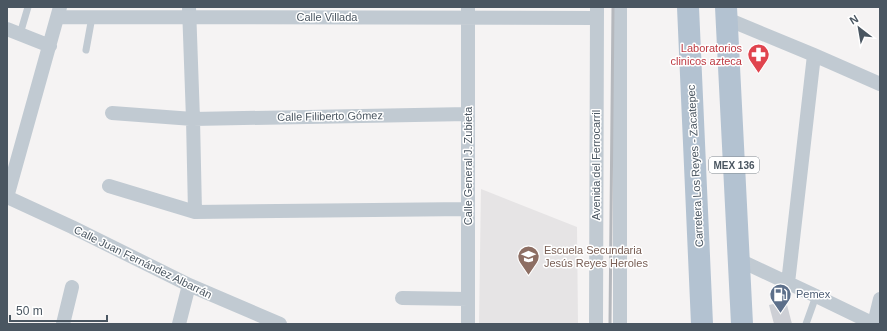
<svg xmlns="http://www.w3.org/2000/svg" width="887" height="331" font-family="Arial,sans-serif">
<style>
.education{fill:#e6e4e5}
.building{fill:#cdcfd5}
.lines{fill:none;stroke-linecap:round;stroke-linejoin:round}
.lane{stroke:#c1cad2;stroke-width:7}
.street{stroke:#c1cad2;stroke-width:14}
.primary{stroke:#b3c2d1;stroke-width:22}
.rail{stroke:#b5b8bd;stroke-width:3}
.labels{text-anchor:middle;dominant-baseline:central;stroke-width:3;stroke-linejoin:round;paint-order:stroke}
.shield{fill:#fff;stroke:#808990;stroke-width:1}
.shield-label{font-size:10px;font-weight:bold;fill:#4a5661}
.street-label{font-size:11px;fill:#4a5661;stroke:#fff}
.health-label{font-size:11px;fill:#be3a42;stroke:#fff;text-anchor:end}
.education-label{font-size:11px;fill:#785e54;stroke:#fff;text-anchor:start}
.service-label{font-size:11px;fill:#4e5e75;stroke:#fff;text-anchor:start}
</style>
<rect width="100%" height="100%" fill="#f5f3f3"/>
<path class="education" d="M481,189L577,227L578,324H479Z"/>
<path class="building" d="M786,301L792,324H774L769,305Z"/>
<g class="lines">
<path class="lane" d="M20,34L28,7
M86,50L92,17
M806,324L816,296"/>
<path class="street" d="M189,7L193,119L195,212
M468,7V324
M58,17L597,18
M727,19L814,55L880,84
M7,29L50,46
M112,113L193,119L468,114
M109,186L195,212L468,209
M7,197L72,227L189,285L280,324
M7,197L60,7
M739,260L816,296L874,324
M788,283L814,55
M402,298L468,299
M63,324L72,287
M179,324L189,285
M596,324L597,7
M620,324V7
M874,324L880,299"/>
<path class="primary" d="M688,7L702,324
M726,7L742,324"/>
<path class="rail" d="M610,324L613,7"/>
</g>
<defs>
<symbol id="pharmacy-pin" viewBox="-11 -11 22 30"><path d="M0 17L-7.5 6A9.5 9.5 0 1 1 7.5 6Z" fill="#e0444e" stroke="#fff"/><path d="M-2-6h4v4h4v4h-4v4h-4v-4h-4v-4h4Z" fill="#fff"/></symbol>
<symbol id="school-pin" viewBox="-11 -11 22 30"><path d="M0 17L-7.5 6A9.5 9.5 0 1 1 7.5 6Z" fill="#8d6e63" stroke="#fff"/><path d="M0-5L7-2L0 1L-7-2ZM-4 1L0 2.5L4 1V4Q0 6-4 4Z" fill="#fff"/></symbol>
<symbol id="fuel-pin" viewBox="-11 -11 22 30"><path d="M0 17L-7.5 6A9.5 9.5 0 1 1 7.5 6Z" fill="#5c6f8a" stroke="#fff"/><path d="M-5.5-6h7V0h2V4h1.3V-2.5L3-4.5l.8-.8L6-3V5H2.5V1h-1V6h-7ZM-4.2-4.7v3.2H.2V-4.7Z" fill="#fff"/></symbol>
</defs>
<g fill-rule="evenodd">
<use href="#pharmacy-pin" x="746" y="42" width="25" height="34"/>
<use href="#school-pin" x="516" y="244" width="25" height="34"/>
<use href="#fuel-pin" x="768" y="282" width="25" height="34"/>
</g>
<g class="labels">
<rect class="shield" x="709" y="157" width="50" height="16" rx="3"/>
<g class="shield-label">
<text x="734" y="165">MEX 136</text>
</g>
<g class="street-label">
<text x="327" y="17">Calle Villada</text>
<text transform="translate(330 116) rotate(-1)">Calle Filiberto Gómez</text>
<text transform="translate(596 165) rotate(-90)">Avenida del Ferrocarril</text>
<text transform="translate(468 166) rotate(-90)">Calle General J. Zubieta</text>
<text transform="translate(695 166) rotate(-93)">Carretera Los Reyes - Zacatepec</text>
<text transform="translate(143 262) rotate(26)">Calle Juan Fernández Albarrán</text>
</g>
<g class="health-label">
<text x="742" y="48">Laboratorios<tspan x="742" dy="13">clinicos azteca</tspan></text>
</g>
<g class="education-label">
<text x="544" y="250">Escuela Secundaria<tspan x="544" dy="13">Jesús Reyes Heroles</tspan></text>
</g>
<g class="service-label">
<text x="796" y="294">Pemex</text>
</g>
</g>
<rect width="887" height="331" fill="none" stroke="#4a5661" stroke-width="16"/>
<g transform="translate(859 28) rotate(329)" stroke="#ffffff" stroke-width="3" paint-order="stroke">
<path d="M0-3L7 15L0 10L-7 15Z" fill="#4a5661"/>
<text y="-6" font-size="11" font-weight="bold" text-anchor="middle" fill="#4a5661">N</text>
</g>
<path d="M10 315v6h97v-6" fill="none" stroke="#4a5661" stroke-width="2"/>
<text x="16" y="315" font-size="12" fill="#4a5661" stroke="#ffffff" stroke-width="3" paint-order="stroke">50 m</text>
</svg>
